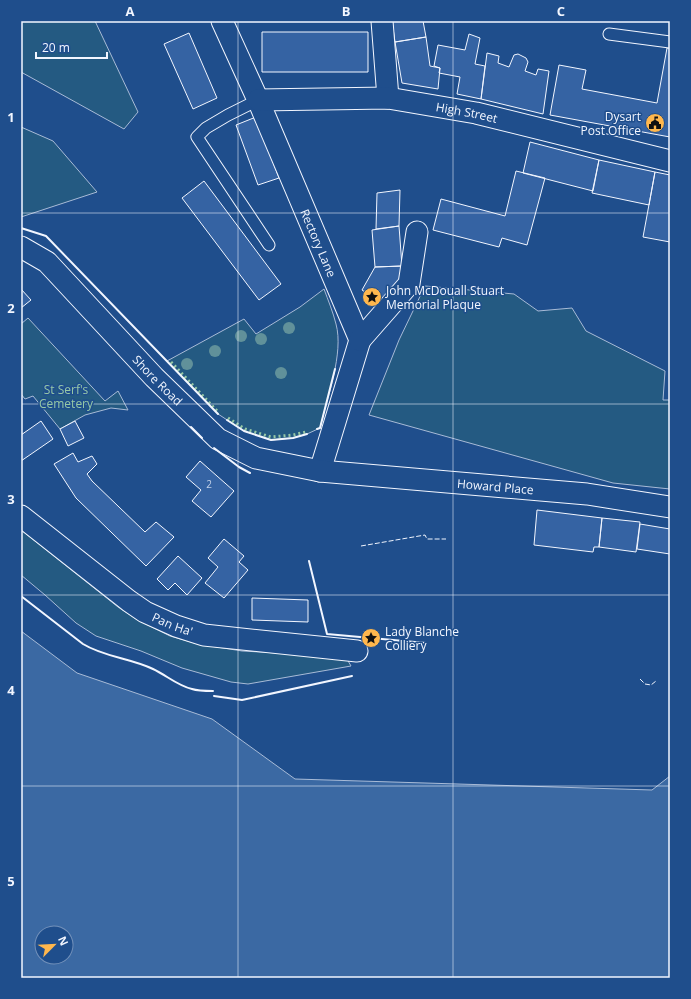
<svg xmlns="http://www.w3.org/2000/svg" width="691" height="999" font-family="'Open Sans',sans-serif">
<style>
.green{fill:#245a82;stroke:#a8bbd7}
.water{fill:#3b69a3;stroke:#a8bbd7;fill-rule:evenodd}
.building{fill:#3563a3;stroke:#f2f6ff}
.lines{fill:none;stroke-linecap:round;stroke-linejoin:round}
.service-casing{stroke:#f2f6ff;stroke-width:13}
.minor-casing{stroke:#f2f6ff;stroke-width:23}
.service{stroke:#1f4e8c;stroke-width:11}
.minor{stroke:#1f4e8c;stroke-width:21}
.hedge{stroke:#97c8a6;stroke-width:3;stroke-dasharray:2 3;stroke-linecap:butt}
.fence{stroke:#f2f6ff;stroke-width:1;stroke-dasharray:5 2;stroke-linecap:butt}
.wall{stroke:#f2f6ff;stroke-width:2}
.tree{fill:#61919a}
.grid{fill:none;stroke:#f2f6ff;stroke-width:1;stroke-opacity:0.55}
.labels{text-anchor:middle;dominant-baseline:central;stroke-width:3;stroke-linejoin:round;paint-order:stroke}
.number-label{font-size:10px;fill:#c3d1e8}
.street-label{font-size:12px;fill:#f2f6ff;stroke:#1f4e8c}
.poi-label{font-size:12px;fill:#f2f6ff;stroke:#1f4e8c;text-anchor:start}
.park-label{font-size:12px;fill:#97c8a6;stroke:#1f4e8c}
.neatline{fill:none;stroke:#f2f6ff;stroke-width:1.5}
.grid-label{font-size:13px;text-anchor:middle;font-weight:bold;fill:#f2f6ff}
</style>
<rect width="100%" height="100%" fill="#1f4e8c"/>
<path class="green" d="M21,21H95L138,112L124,129L21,72Z
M21,127L53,141L97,192L21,217Z
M425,286L514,294L538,311L572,308L586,331L665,371L663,400H670V489L613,483L369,415L399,340Z
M324,289C328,300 333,312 336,324C344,353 327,398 320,428L307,434L293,438L271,440L244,431L218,414L167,361L244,319L256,334L300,307Z
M28,318L105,401L118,391L128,410L111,408L85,415L60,429L33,396L25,399L21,394V324Z
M21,530L118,607L136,619L170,636L198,644L242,651L315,655L347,659L351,666L248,684L231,682L182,668L141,651L96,636L76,623L45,595L21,575Z"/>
<path class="water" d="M21,631L77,673L212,719L295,779L652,790L670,776V978H21ZM42,933H66V957H42Z"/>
<path class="building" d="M392,21H423L426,37L395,42Z
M262,32H368V72H262Z
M189,33L217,98L193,109L164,44Z
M469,34L480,38L475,64L485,66L481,99L457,94L460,77L439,73L440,68L434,66L438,45L465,50Z
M426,37L430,66L440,68L438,89L402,83L395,42Z
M667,48H670V137L550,115L559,65L586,70L582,89L657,103Z
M487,53L499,56L498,63L509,67L514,55L518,54L526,58L528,62L525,71L536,75L538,69L549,71L543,114L481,99Z
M256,117L279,178L258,185L236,125Z
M530,142L599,160L593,191L523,173Z
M599,160L655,172L649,205L592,193Z
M516,171L545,178L527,245L502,238L499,247L433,230L441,199L505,216Z
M655,172L670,175V242L643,237Z
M204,181L281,284L259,300L182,198Z
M400,190L399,226L376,229L377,193Z
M399,226L402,266L375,267L372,230Z
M402,266L399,280L383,304L362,290L375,267Z
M21,289L31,300L21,308Z
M41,421L53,439L21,461V435Z
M75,421L84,438L68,446L60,429Z
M73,453L78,462L92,456L97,464L87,474L92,481L145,532L156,522L174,537L146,566L76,498L54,464Z
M200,461L234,491L211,517L192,501L201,490L186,477Z
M537,510L602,518L599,547H594L593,552L534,545Z
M602,518L640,522L636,552L599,547Z
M640,524L670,529V554L637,549Z
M224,539L244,556L239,562L248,570L224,598L205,583L218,567L208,558Z
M178,556L202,578L187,595L175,583L168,590L157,579Z
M252,598L308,600V622L252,620Z"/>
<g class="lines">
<defs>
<path id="service" d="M609,34L670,42
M258,100L228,115L206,128L197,137L269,245"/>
<g id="minor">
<path id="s1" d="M222,21L258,100L360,340L320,471"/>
<path d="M382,21L388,98"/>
<path id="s2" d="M258,100L388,98L476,113L670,161"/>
<path id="s3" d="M21,247L47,262L154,377L218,439L256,458L320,471L587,494L670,507"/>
<path d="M360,340L409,284L417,232"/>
<path id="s4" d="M21,516L129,601L145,612L176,626L204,635L357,651"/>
</g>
</defs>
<use href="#service" class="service-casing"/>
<use href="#minor" class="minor-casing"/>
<use href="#service" class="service"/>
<use href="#minor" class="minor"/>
<path class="hedge" d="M171,362L218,412
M228,418L245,429L271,437L293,435L306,432"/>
<path class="fence" d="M361,546L425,535L427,539H446
M640,679L645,684L651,685L656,681"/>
<path class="wall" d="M21,228L46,236L218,414
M227,420L244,431L271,440L293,438L307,434
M191,427L202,438
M317,429L320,428L335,369
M214,448L239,467L250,473
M309,561L327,634L426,643
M21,596L83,644C104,657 130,658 153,669C166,675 178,686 192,689C198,691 206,691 213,691
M214,696L242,700L352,676"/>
</g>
<g class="tree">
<circle cx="289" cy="328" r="6"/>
<circle cx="241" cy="336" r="6"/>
<circle cx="261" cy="339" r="6"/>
<circle cx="215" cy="351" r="6"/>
<circle cx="187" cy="364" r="6"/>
<circle cx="281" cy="373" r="6"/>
</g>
<path class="grid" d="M238,21V978M453,21V978M21,213H670M21,404H670M21,595H670M21,786H670"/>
<defs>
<symbol id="civic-disc" viewBox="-11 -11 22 22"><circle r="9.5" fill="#ffb74d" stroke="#1f4e8c"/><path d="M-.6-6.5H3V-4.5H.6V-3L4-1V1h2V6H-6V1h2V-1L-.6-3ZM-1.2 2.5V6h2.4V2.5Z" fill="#111"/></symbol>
<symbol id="sight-disc" viewBox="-11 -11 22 22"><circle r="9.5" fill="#ffb74d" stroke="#1f4e8c"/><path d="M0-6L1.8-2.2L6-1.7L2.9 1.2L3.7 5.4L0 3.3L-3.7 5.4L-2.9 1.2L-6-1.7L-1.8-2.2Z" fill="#111"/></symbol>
</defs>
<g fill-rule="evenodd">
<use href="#civic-disc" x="644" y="112" width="22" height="22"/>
<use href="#sight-disc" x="361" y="286" width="22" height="22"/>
<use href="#sight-disc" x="360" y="627" width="22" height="22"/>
</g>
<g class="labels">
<g class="number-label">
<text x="209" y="484">2</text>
</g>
<g class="street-label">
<text stroke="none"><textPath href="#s2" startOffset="210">High Street</textPath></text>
<text stroke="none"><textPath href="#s1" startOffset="242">Rectory Lane</textPath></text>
<text stroke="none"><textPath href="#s3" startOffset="192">Shore Road</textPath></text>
<text stroke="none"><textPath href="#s3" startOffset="560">Howard Place</textPath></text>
<text stroke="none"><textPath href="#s4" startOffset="187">Pan Ha'</textPath></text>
</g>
<g class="poi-label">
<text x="641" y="116" text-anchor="end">Dysart<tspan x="641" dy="14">Post Office</tspan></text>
<text x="386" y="290">John McDouall Stuart<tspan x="386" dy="14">Memorial Plaque</tspan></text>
<text x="385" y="631">Lady Blanche<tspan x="385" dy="14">Colliery</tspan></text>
</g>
<g class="park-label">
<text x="66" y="389">St Serf's<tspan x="66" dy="14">Cemetery</tspan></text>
</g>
</g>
<rect width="691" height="999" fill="none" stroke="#1f4e8c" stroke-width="44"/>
<g transform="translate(54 945) rotate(66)"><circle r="19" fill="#1f4e8c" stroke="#7391ba"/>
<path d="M0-3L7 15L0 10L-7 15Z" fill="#ffb74d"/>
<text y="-6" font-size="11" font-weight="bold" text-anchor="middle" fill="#f2f6ff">N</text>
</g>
<path d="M36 52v6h71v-6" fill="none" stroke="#f2f6ff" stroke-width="2"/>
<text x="42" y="52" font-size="12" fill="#f2f6ff" stroke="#1f4e8c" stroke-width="3" paint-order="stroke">20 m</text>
<rect x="22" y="22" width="647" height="955" class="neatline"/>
<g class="grid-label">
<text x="130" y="16">A</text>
<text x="346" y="16">B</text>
<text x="561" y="16">C</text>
<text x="11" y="122">1</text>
<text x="11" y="313">2</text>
<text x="11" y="504">3</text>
<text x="11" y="695">4</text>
<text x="11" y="886">5</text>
</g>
</svg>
